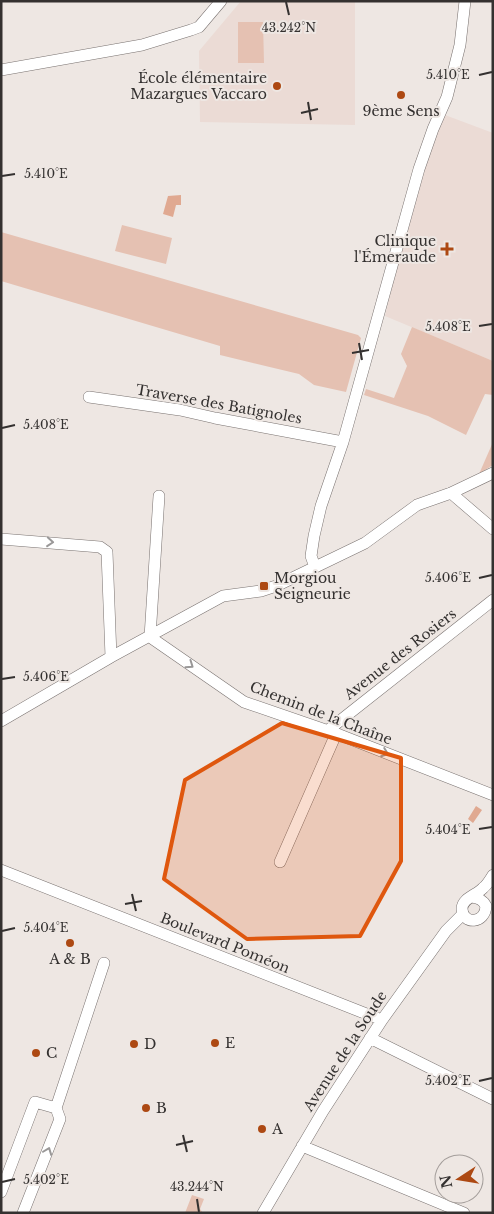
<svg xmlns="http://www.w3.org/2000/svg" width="494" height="1214" font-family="'Libre Baskerville',serif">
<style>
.built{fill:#ebdbd5}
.green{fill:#e5c1b2}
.water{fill:#e0a991}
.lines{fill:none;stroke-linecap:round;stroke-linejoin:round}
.minor-casing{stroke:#797270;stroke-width:12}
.minor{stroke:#fff;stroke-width:11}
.oneway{stroke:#9a9898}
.marked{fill:#df570e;fill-opacity:0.2;stroke:#df570e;stroke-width:4;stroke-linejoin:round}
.ticks{fill:none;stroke:#343130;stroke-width:2}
.poi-dot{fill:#ad4913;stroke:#eee7e3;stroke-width:2}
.labels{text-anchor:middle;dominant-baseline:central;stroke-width:4;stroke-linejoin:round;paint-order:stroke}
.poi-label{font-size:14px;fill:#343130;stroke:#eee7e3;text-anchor:start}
.street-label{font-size:14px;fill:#343130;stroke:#eee7e3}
.ticks-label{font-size:12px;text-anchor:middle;fill:#343130;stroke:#eee7e3;stroke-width:4;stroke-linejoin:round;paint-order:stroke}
</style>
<rect width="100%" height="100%" fill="#eee7e3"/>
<path class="built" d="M241,1H355V125L200,122L199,51Z
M445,115L493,133V361L385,316L397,266L420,179L437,130Z"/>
<path class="green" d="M238,22H263L264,63H238Z
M122,225L172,238L166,264L115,251Z
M1,232L358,335L361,338L346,392L314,385L299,374L220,355V346L1,281Z
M412,327L493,361V395L485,394L466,435L428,416L364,395L366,389L394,398L407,366L401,354Z
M493,442V465L479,474Z
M192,1195L204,1199L200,1209L203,1213H185Z"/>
<path class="water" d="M181,195V205H176L173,217L163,214L168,196Z
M476,806L482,810L473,823L468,819Z"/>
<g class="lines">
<defs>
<path id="minor" d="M1,70L142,45L191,30L199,27L221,1
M89,397L180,410L215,418L343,442
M451,493L493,529
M159,496L150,637L244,702L340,735L493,795
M1,539L100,547L107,552L111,657
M315,567L311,556L314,536L321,506L343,442L419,169L433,129L447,97L460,45L465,1
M1,721L111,657L223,596L261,591L276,586L365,543L417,505L451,493L493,473
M327,731L493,600
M280,862L336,734
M1,870L382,1020
M472,897C479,898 483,900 486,906C485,924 463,925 462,909C462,898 477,895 483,888C487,885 490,880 493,875
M370,1038L493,1099
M302,1146L464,1213
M1,1192L35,1102L56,1108
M23,1213L60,1119L56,1108L104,963
M263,1213L323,1111L382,1020L446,931L463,914"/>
</defs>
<use href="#minor" class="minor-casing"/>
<use href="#minor" class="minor"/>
</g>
<defs><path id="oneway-chevron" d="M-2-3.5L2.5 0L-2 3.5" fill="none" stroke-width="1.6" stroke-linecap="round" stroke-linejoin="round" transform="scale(1.25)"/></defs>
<g class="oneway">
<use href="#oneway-chevron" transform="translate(50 542) rotate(5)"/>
<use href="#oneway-chevron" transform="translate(190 665) rotate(35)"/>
<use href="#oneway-chevron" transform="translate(385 753) rotate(21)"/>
<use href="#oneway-chevron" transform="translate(48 1151) rotate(-69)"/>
</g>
<path class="marked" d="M282,723L401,758V861L360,936L247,939L164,879L185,780Z"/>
<path class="ticks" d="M286,2L289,15M479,75L492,72M308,102L311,120M301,113L318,109M2,176L15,174M479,326L492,324M359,343L362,360M352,353L369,350M2,428L15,425M479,578L492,575M2,679L15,677M479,829L492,827M132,894L136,911M125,904L142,901M2,931L15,928M479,1081L492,1078M183,1135L187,1152M176,1145L193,1141M2,1182L15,1179M197,1199L199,1212"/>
<g class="poi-dot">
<circle cx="277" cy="86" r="5"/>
<circle cx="401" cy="95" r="5"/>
<path d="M444.5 241.5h5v5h5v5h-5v5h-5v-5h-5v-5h5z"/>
<rect x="259" y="581" width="10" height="10" rx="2.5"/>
<circle cx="70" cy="943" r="5"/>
<circle cx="215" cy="1043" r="5"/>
<circle cx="134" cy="1044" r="5"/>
<circle cx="36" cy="1053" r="5"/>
<circle cx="146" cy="1108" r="5"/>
<circle cx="262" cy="1129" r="5"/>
</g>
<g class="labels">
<g class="poi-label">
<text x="267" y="78" text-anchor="end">École élémentaire<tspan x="267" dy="16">Mazargues Vaccaro</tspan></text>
<text x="401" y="111" text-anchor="middle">9ème Sens</text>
<text x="436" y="241" text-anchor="end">Clinique<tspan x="436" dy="16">l'Émeraude</tspan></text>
<text x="274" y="578">Morgiou<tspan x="274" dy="16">Seigneurie</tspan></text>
<text x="70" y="959" text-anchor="middle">A &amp; B</text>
<text x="225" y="1043">E</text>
<text x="144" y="1044">D</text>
<text x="46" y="1053">C</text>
<text x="156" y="1108">B</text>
<text x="272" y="1129">A</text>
</g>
<g class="street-label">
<text transform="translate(219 404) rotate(10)">Traverse des Batignoles</text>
<text transform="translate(400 654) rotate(-38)">Avenue des Rosiers</text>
<text transform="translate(321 713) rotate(21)">Chemin de la Chaîne</text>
<text transform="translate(225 943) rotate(22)">Boulevard Poméon</text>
<text transform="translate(345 1051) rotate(-57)">Avenue de la Soude</text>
</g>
</g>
<g class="ticks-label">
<text x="289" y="32">43.242°N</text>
<text x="448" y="79">5.410°E</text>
<text x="46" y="178">5.410°E</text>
<text x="448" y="331">5.408°E</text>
<text x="46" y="429">5.408°E</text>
<text x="448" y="582">5.406°E</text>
<text x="46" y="681">5.406°E</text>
<text x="448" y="834">5.404°E</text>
<text x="46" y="932">5.404°E</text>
<text x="448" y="1085">5.402°E</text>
<text x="46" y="1184">5.402°E</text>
<text x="197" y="1191">43.244°N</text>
</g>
<rect width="494" height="1214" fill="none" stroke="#343130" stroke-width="5"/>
<g transform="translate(459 1179) rotate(258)"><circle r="24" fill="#eee7e3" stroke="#a49e9b"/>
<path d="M0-4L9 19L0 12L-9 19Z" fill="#ad4913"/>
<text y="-8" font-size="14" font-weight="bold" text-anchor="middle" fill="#343130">N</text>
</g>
</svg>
